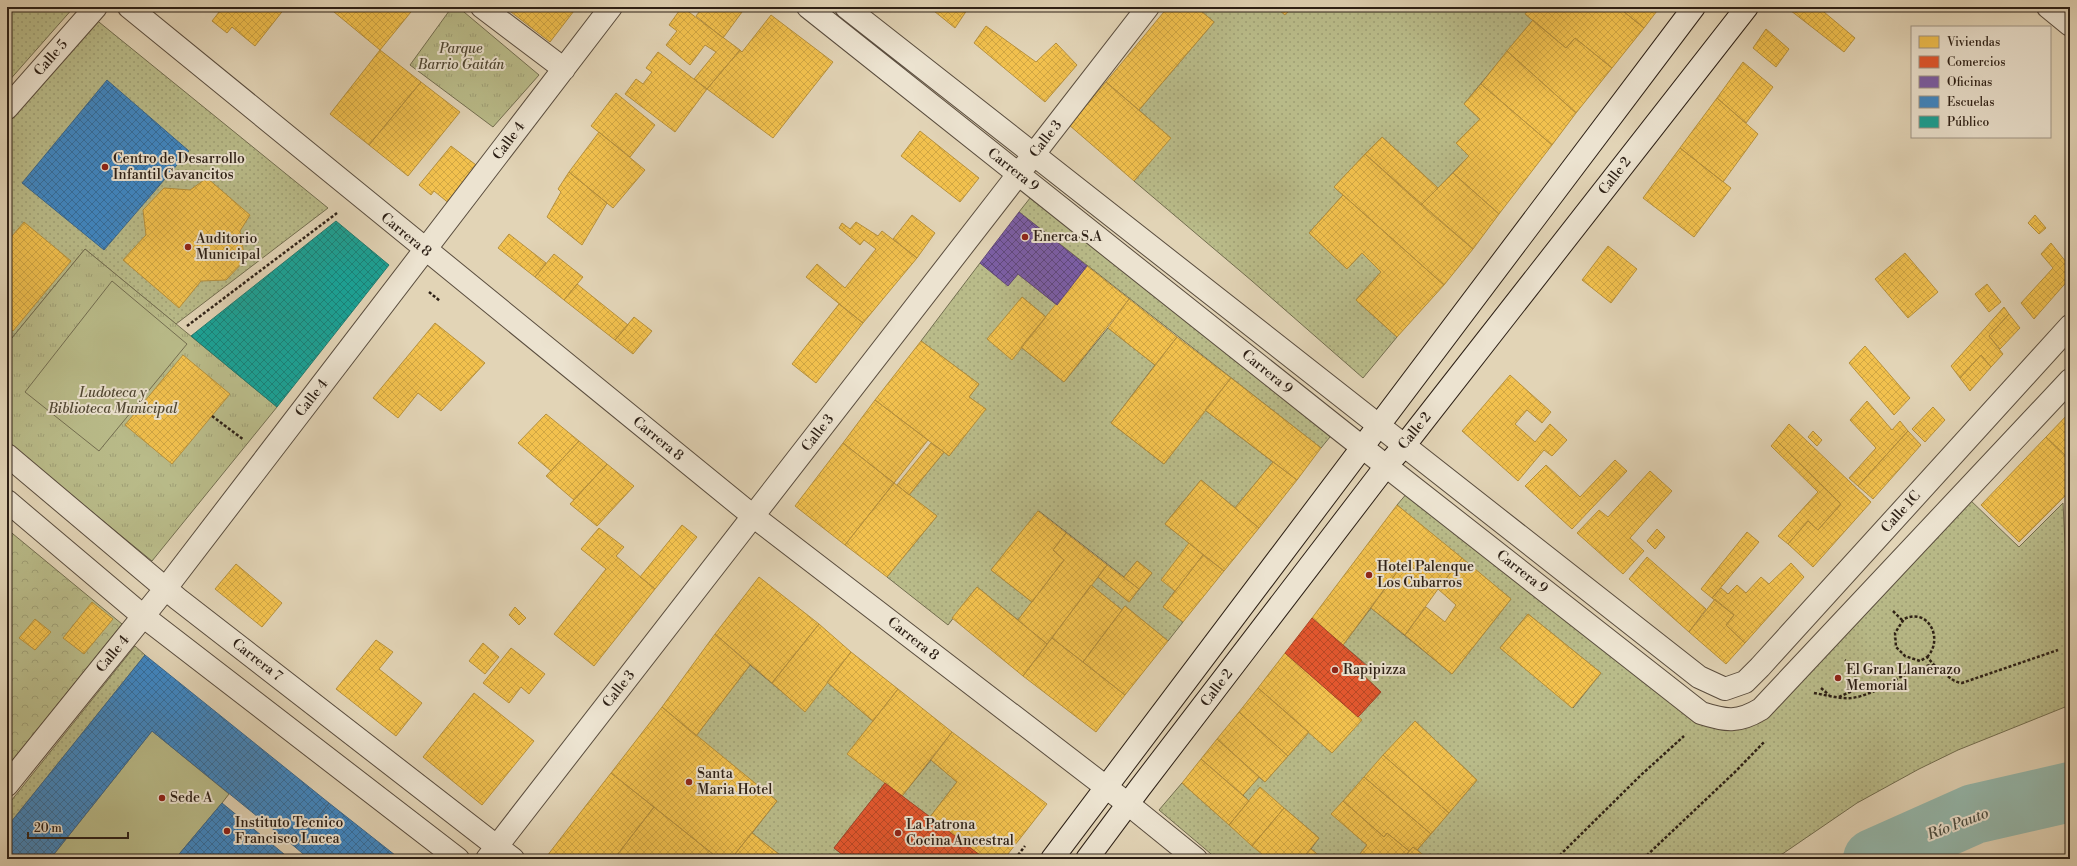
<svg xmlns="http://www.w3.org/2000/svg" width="2077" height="866" font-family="'Libre Bodoni',serif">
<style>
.grass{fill:url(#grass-dots);stroke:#736e50;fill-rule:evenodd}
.forest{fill:url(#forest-crowns);stroke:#736e50}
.park{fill:url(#park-tufts);stroke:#736e50}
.pitch{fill:#b9bb89;stroke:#736e50}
.homes{fill:url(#homes-cross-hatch);stroke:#b7913d}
.shops{fill:url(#shops-cross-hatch);stroke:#ad4627}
.offices{fill:url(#offices-cross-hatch);stroke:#644b7c}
.schools{fill:url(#schools-cross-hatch);stroke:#3a6990}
.public{fill:url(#public-cross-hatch);stroke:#1e7c71}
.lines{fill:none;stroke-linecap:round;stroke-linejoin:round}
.river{stroke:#95b8ac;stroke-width:60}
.street-casing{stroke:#5a4d3e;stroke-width:24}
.secondary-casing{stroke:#2d2016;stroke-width:24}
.path{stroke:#2d2016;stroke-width:2.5;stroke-dasharray:3 2;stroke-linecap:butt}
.street{stroke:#ece3d0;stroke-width:22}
.secondary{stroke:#ece3d0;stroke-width:22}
.poi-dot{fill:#8f2418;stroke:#ece3d0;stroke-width:1.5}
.labels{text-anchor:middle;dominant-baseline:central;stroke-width:4;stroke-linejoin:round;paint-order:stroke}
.park-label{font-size:14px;font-style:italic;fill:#504733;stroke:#ece3d0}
.street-label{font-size:14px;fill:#2d2016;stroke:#ece3d0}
.poi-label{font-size:14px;fill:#2d2016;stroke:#ece3d0;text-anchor:start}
.water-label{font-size:15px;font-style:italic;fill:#4c4e43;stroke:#ece3d0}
</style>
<defs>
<pattern id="grass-dots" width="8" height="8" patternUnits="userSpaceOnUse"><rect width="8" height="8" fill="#b9bb89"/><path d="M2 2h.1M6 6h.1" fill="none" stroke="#9fa076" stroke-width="1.8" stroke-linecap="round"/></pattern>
<pattern id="forest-crowns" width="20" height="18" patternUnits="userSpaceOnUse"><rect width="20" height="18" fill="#b9bb89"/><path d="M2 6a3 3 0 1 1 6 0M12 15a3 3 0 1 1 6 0" fill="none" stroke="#9fa076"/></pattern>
<pattern id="park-tufts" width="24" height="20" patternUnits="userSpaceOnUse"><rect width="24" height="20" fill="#b9bb89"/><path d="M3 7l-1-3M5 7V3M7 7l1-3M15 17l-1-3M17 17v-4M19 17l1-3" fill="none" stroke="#9fa076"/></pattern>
<pattern id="homes-cross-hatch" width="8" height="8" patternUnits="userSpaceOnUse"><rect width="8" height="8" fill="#f2c14e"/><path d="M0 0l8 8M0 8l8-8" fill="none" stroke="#d0a643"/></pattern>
<pattern id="shops-cross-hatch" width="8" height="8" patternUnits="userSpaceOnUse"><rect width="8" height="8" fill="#e4572e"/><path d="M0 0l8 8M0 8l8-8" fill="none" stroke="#b94826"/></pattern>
<pattern id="offices-cross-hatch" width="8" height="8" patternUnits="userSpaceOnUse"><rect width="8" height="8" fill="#7b5ea7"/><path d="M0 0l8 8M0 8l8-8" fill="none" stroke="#60497f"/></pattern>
<pattern id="schools-cross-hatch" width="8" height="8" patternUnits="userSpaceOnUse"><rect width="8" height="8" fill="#3f88c5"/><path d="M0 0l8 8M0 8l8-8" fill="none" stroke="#356f9f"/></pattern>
<pattern id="public-cross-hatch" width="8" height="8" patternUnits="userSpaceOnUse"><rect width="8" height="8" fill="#17a398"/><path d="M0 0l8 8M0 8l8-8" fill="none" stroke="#15847b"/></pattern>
</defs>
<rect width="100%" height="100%" fill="#e2d4b6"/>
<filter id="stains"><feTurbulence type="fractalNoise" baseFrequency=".005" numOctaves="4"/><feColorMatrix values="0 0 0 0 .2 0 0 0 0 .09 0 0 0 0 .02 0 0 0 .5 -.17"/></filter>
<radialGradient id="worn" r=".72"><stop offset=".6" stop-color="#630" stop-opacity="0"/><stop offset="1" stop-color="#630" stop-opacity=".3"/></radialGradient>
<path class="grass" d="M7,7H74L7,83Z
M1196,7H1276L1285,15L1292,7H1531L1525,14L1533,20L1464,104L1480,119L1456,143L1469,156L1438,188L1382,137L1334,187L1343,195L1309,233L1347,269L1362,253L1381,272L1356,300L1397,337L1363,378L1252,281L1134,181L1170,138L1139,110L1214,22Z
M94,18L328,208L176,324L85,249L7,344V116Z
M1034,193L1334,432L1321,448L1019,212Z
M980,263L1008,285L1018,274L1057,305L1046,317L1022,297L1021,347L1064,382L1108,328L1155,365L1111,423L1164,464L1205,410L1273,462L1235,508L1201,480L1165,524L1189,543L1175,591L1163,607L1183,622L1168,641L1125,606L1122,610L1091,585L1098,577L1129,602L1152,573L1137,561L1124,577L1039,511L991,570L1032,602L1018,620L977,587L948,625L887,577L937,516L909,495L944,452L949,456L985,409L969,397L979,384L921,341Z
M1408,492L1731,726L1968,498L2019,547L2063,503L2070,641V705L1958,750L1919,769L1857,803L1775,859H1428L1417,850L1477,780L1415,721L1332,814L1367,845L1356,859H1323L1311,849L1319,838L1284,808L1249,801L1243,795L1259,777L1265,782L1309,732L1332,753L1361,720L1358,717L1381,692L1362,674L1368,666L1343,645L1371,608L1452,674L1511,599L1397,505ZM1528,614L1601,673L1573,708L1500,648Z
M135,646L145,655L7,827V806Z
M750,665L805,711L827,682L873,721L885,783L834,848L848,859H785L752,833L777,801L696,736Z
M931,760L957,782L930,817L902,796Z
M1182,783L1268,859H1217L1159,810Z"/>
<path class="forest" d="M7,529L122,624L7,767Z"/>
<path class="park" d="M452,7H458L539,75L493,127L410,65Z
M85,249L277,407L152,561L7,442V344Z"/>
<path class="pitch" d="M112,281L187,344L99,451L25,392Z
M152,731L229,794L222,803L175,859H53L51,858Z"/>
<path class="homes" d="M223,7H284L285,8L255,46L232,27L227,33L212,21Z
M328,7H415L380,50Z
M504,7H514L511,12Z
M514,7H577L550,42L511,12Z
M682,7L740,50L707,89L694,79L716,52L705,45L690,65L666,45L677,31L669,25Z
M703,7H735L742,12L723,38L696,16Z
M929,7H969L955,28Z
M1168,7H1196L1214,22L1139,110L1106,82Z
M1276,7H1292L1285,15Z
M1531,7H1618L1644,28L1612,68L1575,38L1566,48L1525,14Z
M1618,7H1660L1644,28Z
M1786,7H1818L1855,38L1844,52Z
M771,15L833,62L773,138L707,89L740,50L742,52Z
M1533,20L1566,48L1575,38L1612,68L1576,113L1507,51Z
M986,26L1036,62L1056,43L1077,65L1045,102L974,43Z
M1766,29L1789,49L1776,67L1753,48Z
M380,50L421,82L369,145L330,114Z
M1507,51L1576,113L1552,145L1481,84Z
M658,52L707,89L675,132L625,94L636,79L643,84L652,72L646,68Z
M1743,62L1773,87L1746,123L1717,98Z
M421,82L460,112L408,176L369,145Z
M1106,82L1171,138L1134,181L1069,125Z
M1481,84L1552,145L1499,214L1453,173L1469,156L1456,143L1480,119L1464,104Z
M616,93L655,125L630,157L591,126Z
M1717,98L1758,134L1723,182L1680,148Z
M920,131L979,178L960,202L901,156Z
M599,132L645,170L613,208L569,172Z
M1382,137L1438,188L1421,205L1365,154Z
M451,146L480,168L451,205L434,191L431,195L419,185Z
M1680,148L1731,188L1694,237L1643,198Z
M1365,154L1473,249L1444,285L1334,187Z
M569,172L607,203L582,245L547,217L561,192L558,189Z
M1453,173L1499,214L1473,249L1421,205Z
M207,178L250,215L240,231L245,260L226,280L201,281L179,308L123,260L146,235L143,210L164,188L190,190Z
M1343,195L1444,285L1397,337L1356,300L1381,272L1362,253L1347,269L1309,233Z
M912,215L935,233L917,258L893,239Z
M2035,215L2046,228L2039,234L2028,223Z
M24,222L71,261L13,331L7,326V242Z
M856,222L878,236L882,231L917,258L863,323L806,277L817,264L845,288L876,249L864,240L860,245L839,228L842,223L850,229Z
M509,234L546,263L535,277L498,248Z
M2051,243L2070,267V278L2034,319L2021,303L2053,268L2041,254Z
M1608,246L1637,269L1611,303L1582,280Z
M2070,247V259L2065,253Z
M1905,253L1938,292L1908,318L1875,279Z
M554,254L583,277L564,300L535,277Z
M1087,266L1129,299L1064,382L1021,347Z
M577,284L628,325L615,340L564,300Z
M1987,284L2001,302L1989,312L1975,294Z
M1022,297L1046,317L1012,360L987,339Z
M1129,299L1177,337L1155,365L1108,328Z
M839,304L863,323L816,383L792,364Z
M2004,307L2009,314L1989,336L2003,354L1991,367L1981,355L1960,378L1951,366Z
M2009,314L2020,328L2000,349L1989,336Z
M634,317L652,331L633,354L615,340Z
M435,323L485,363L441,411L418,393L398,418L373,398Z
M1177,337L1231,378L1164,464L1111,423Z
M921,341L979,384L969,397L986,409L949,456L875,400Z
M1865,346L1910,398L1894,415L1849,363Z
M183,355L230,394L172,464L125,425Z
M1981,355L1991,367L1970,391L1960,378Z
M1510,375L1551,412L1542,423L1527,410L1515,424L1535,442L1550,424L1567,440L1552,456L1544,450L1518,481L1462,431Z
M1231,378L1321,448L1297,480L1205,410Z
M875,400L928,440L894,483L843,443Z
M1867,401L1892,430L1900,421L1908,431L1858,486L1849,478L1876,448L1850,420Z
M1933,407L1945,420L1925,442L1912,429Z
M2070,412V460L2046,437Z
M546,414L579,441L551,471L518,443Z
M1789,424L1871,502L1813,567L1788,544L1808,521L1818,530L1841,504L1776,440Z
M1813,431L1822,440L1817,446L1808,437Z
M1908,431L1921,445L1873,499L1858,486Z
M2046,437L2070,460V491L2019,542L1981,505Z
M1776,440L1841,504L1818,530L1808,521L1788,544L1778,536L1818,492L1771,446Z
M579,441L607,464L574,500L546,476Z
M843,443L894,483L845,545L795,506Z
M931,443L944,452L909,495L897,485Z
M1615,460L1627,471L1572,529L1525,486L1546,465L1580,497Z
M1273,462L1297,480L1259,528L1235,508Z
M607,464L634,486L597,526L570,504Z
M1650,471L1672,491L1630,538L1644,551L1623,574L1577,533L1599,510L1608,517Z
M1201,480L1259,528L1224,571L1165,524Z
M894,483L937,516L887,577L845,545Z
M1397,505L1462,558L1438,589L1405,561L1343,645L1312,618Z
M1038,511L1066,533L1053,550L1064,560L1032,602L991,570Z
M682,525L697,537L655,589L640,577Z
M599,528L624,547L616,556L655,589L594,666L554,634L606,569L581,549Z
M1657,529L1665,537L1655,549L1647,541Z
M1747,532L1759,542L1712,598L1701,589Z
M1066,533L1107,565L1047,644L1018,620L1064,560L1053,550Z
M1189,543L1203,555L1175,591L1161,580Z
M1203,555L1224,571L1183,622L1163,607Z
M1647,557L1706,609L1689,632L1629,579Z
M1462,558L1511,599L1452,674L1405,635L1426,607L1445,622L1456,605L1438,589Z
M1137,561L1152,573L1139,589L1124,577Z
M1405,561L1438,589L1405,635L1371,608Z
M1791,563L1804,577L1745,643L1726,625L1734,615L1712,598L1721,588L1728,594L1737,585L1746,593L1761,577L1769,584Z
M236,564L282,603L262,627L215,589Z
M1107,565L1139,589L1129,602L1098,577Z
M759,577L819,624L772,683L715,634Z
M1091,585L1122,610L1083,662L1052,638Z
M977,587L1047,644L1023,676L952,618Z
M1715,599L1734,615L1726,625L1745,643L1726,664L1689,632Z
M92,602L113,619L84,654L63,638Z
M1125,606L1168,641L1125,695L1083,662Z
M515,607L526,618L519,625L509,615Z
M1528,614L1601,673L1572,708L1500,648Z
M35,619L51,632L35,650L19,638Z
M819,624L851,652L805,712L772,683Z
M715,634L750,665L696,736L662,707Z
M1052,638L1125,695L1096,732L1023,676Z
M376,640L393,652L379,669L422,703L396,736L336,689Z
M483,643L499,657L485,674L469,661Z
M511,648L545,674L529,694L521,687L509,703L483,683Z
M851,652L898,689L873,721L827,682Z
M1285,653L1362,720L1332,753L1258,688Z
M1258,688L1309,732L1288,756L1239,712Z
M898,689L952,732L902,796L847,754Z
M474,693L534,741L482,805L423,757Z
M662,707L777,801L731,859H719L611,773Z
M1239,712L1288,756L1265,782L1217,739Z
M1415,721L1477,780L1449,813L1383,755Z
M952,732L1047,804L1004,859H985L930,817L957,782L931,760Z
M1217,739L1259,777L1243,795L1201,759Z
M1383,755L1449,813L1431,834L1364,777Z
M1201,759L1249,801L1229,825L1182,783Z
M611,773L654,807L614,859H551L547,856Z
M1364,777L1431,834L1417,850L1413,847L1409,851L1387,833L1384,837L1343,801Z
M1260,787L1284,808L1252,846L1229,825Z
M1343,801L1384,837L1387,833L1409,851L1403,859H1356L1367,845L1331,814Z
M654,807L719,859H614Z
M1284,808L1319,838L1302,859H1268L1252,846Z
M752,833L785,859H731Z
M1413,847L1417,850L1428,859H1403Z
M1311,849L1323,859H1302Z"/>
<path class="shops" d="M1312,618L1368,667L1362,674L1381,692L1358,717L1285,653Z
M885,783L930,817L985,859H848L834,848Z"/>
<path class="offices" d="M1019,212L1087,266L1057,305L1018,274L1008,286L980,263Z"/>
<path class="schools" d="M107,80L189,151L104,250L22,183Z
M145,655L329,803L295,847L152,731L50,859H7V827Z
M222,803L290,859H175Z
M329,803L400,859H309L295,847Z"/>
<path class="public" d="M336,221L389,265L277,407L191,336Z"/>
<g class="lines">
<path class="river" d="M1873,859L1974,814L2070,792"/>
<defs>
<path id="street" d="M129,7L753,516L1128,804L1196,859
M482,7L564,69
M808,7L1344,433L1701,713C1726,721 1738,723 1761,709L2070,380
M846,7L1699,677L1725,689L1745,682L1760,667L2070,326
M2048,7L2070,25
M7,108L96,7
M7,455L178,599L513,859
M7,501L143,616L458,859
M7,785L166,588L611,7
M487,859L1148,7"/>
<path id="secondary" d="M1052,859L1694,7
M1087,859L1139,789L1386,466L1404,446L1747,7"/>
</defs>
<use href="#street" class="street-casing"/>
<use href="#secondary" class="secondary-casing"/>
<path class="path" d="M429,292L440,301
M187,326L337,213
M212,416L244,440
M1893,611L1903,621
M1927,657C1944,640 1929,607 1904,619L1895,633L1896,647L1905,656L1920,661L1927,657L1935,666
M1821,688L1829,695
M1814,693C1826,695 1839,699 1851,698C1879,695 1905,669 1931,665C1943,668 1949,682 1962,683L2058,650
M1839,697L1850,692L1857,681L1853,666L1845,660
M1015,859L1025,846
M1556,859L1641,775L1684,736
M1643,859L1736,771L1765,741"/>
<use href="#street" class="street"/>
<use href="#secondary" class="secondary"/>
</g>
<g class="poi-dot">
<circle cx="105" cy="167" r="4"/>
<circle cx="1025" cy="237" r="4"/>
<circle cx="188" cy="247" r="4"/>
<circle cx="1369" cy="575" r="4"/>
<circle cx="1335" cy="670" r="4"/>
<circle cx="1838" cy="678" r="4"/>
<circle cx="689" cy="782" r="4"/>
<circle cx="162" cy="798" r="4"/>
<circle cx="227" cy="831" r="4"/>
<circle cx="898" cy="833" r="4"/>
</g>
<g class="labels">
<g class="park-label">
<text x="461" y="49">Parque<tspan x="461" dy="16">Barrio Gaitán</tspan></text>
<text x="113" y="393">Ludoteca y<tspan x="113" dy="16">Biblioteca Municipal</tspan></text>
</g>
<g class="street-label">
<text transform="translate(51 58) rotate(-49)">Calle 5</text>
<text transform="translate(1046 139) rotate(-52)">Calle 3</text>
<text transform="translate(509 141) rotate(-53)">Calle 4</text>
<text transform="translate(1013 170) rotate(38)">Carrera 9</text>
<text transform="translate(1615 176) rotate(-52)">Calle 2</text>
<text transform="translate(406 235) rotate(39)">Carrera 8</text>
<text transform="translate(1267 372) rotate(39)">Carrera 9</text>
<text transform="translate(312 398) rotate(-52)">Calle 4</text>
<text transform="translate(1415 431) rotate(-51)">Calle 2</text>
<text transform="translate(818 433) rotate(-52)">Calle 3</text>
<text transform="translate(658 439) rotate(39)">Carrera 8</text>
<text transform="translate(1901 512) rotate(-48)">Calle 1C</text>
<text transform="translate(1522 572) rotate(38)">Carrera 9</text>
<text transform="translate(913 639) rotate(38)">Carrera 8</text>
<text transform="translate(113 654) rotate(-51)">Calle 4</text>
<text transform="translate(257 660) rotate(38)">Carrera 7</text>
<text transform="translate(1217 688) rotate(-53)">Calle 2</text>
<text transform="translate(619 689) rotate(-52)">Calle 3</text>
</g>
<g class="poi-label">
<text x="113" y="159">Centro de Desarrollo<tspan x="113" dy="16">Infantil Gavancitos</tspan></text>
<text x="1033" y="237">Enerca S.A</text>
<text x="196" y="239">Auditorio<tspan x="196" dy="16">Municipal</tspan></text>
<text x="1377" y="567">Hotel Palenque<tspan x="1377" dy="16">Los Cubarros</tspan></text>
<text x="1343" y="670">Rapipizza</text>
<text x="1846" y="670">El Gran Llanerazo<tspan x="1846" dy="16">Memorial</tspan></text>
<text x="697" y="774">Santa<tspan x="697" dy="16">Maria Hotel</tspan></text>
<text x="170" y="798">Sede A</text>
<text x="235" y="823">Instituto Tecnico<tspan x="235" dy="16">Francisco Lucea</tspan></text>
<text x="906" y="825">La Patrona<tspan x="906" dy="16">Cocina Ancestral</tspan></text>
</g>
<g class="water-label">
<text transform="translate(1958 824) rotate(-21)">Río Pauto</text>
</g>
</g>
<rect width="2077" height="866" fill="none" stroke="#e2d4b6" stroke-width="24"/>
<rect x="8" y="8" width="2061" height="850" fill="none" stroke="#2d2016" stroke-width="2"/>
<rect x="12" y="12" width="2053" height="842" fill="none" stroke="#2d2016"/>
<rect x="1911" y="26" width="140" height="112" fill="#ece3d0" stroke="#a09586"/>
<rect x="1919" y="36" width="20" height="12" fill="#f2c14e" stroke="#a09586"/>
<text x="1947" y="46" font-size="12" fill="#2d2016">Viviendas</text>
<rect x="1919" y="56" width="20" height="12" fill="#e4572e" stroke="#a09586"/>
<text x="1947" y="66" font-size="12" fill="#2d2016">Comercios</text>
<rect x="1919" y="76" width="20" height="12" fill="#7b5ea7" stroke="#a09586"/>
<text x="1947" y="86" font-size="12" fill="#2d2016">Oficinas</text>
<rect x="1919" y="96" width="20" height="12" fill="#3f88c5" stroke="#a09586"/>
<text x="1947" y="106" font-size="12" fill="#2d2016">Escuelas</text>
<rect x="1919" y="116" width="20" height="12" fill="#17a398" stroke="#a09586"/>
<text x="1947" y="126" font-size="12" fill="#2d2016">Público</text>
<path d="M28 832v6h100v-6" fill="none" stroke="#2d2016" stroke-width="2"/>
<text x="34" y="832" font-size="12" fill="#2d2016" stroke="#ece3d0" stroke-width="3" paint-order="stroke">20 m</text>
<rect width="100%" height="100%" filter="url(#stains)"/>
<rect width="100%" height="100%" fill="url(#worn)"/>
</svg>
